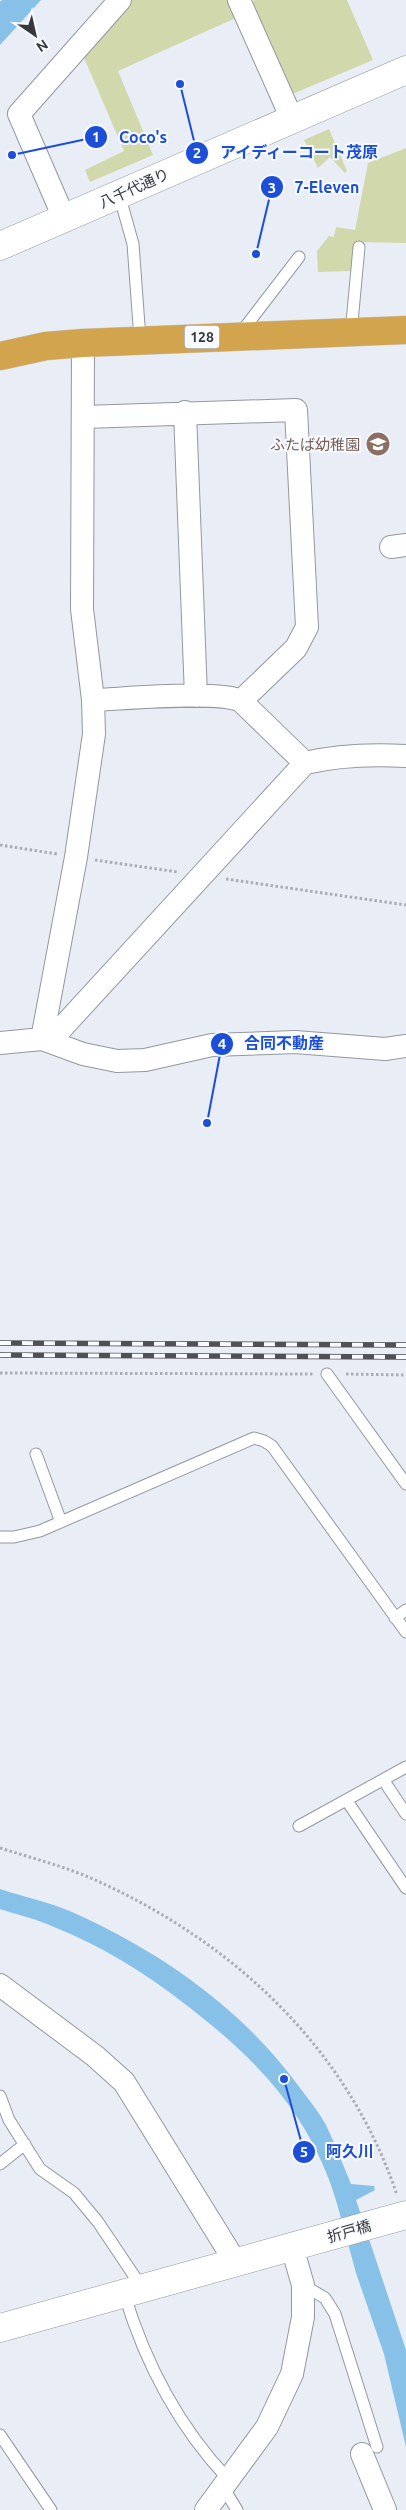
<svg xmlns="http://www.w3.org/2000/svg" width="406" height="2510" font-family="Ubuntu,'Noto Sans JP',sans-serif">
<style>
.green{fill:#d1d9ac}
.water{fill:#87c1e8}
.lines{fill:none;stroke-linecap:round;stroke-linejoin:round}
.service-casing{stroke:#94979f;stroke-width:13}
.minor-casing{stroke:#94979f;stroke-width:24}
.tertiary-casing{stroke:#94979f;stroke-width:29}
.trunk-casing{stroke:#cbcbcc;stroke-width:29}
.path{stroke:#aaadb3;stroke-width:3;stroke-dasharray:2.5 2.5;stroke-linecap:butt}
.service{stroke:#fff;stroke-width:11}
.minor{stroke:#fff;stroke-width:22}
.tertiary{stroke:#fff;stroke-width:28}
.trunk{stroke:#d2a44e;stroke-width:28}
.rail-casing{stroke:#505155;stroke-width:5.5}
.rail{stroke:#f7faff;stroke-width:4;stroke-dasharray:11;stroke-linecap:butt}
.labels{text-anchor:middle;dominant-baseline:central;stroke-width:4;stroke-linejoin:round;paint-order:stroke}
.shield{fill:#f7faff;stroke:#717276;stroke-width:1}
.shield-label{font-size:14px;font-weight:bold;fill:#37383b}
.street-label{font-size:15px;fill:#37383b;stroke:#f7faff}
.education-label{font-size:15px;fill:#785e54;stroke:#f7faff;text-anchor:end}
.leader{fill:none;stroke:#1d4ed8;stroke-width:2}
.callout-dot{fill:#1d4ed8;stroke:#f7faff;stroke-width:2}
.mark-label{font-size:15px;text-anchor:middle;font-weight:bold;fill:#fff}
.callout-label{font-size:16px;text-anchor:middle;font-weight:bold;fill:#1d4ed8;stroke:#f7faff;stroke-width:4;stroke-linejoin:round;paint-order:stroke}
</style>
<rect width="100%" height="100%" fill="#e9edf5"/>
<path class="green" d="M128,0H231L238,17L118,71L153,155L90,182L85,170L124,151L82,53Z
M254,0H347L373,60L290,95L251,9Z
M329,129L347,171L345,173L330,157L318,168L304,140Z
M406,148V243L358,242L351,271L318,272L317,251L329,236L334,237L336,227L355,230L368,163Z"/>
<path class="water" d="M2,0H41L0,45V2Z
M0,1889C24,1897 49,1902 72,1912C161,1952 242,2008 300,2088C309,2100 319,2112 326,2125C335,2144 343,2165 351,2184L374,2186L375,2190L356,2200L406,2350V2447L384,2354L356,2273L342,2221L327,2226L326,2223L341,2218C317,2122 261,2062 185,2004C145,1973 102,1946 54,1927C37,1919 18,1915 0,1909Z"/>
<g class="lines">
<defs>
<path id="service" d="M119,194L133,244L140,339
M351,333L359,247
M239,335L299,257
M327,1374L406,1484
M36,1454L61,1522
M0,1537H14L40,1531L254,1438L264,1441L272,1446L406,1632
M395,1618L406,1610
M384,1781L406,1814
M347,1801L406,1888
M299,1826L406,1767
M0,2096L9,2120L40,2169L74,2193L98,2222L143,2289
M0,2164L25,2144
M303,2285L325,2298L335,2314L377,2447
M124,2293C145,2363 178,2426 228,2479
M0,2435L51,2510
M223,2487L237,2510"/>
<path id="minor" d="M239,0L292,119
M64,218L19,114L120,0
M185,412L196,696
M84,417L296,410L307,627L296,648L241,701C219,690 123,699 93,700
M391,547L406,545
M241,701L305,763
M42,1039L76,857L94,734L93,700L82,609L83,343
M42,1039L83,1054L117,1061L145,1060L212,1045L295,1042L385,1049L406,1046
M0,1043L42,1039L59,1031L305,763C339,755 371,754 406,756
M0,1985L95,2056L124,2082L236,2263
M362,2454L385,2510
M206,2510L267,2427L292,2374L303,2317V2285L292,2247"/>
<path id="tertiary" d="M0,246L406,70
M0,2328L406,2215"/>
<path id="trunk" d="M0,356L46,346L83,343L406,330"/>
</defs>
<use href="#service" class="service-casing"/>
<use href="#minor" class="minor-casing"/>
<use href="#tertiary" class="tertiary-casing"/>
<use href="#trunk" class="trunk-casing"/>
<path class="path" d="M0,845L57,854
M95,860L178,872
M226,879L406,905
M0,1373L314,1374
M346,1374L406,1375
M0,1848C35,1859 71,1868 104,1884C239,1947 349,2052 397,2195"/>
<use href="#service" class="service"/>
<use href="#minor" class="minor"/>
<use href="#tertiary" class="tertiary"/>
<use href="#trunk" class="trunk"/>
<defs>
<path id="rail" d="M0,1343L406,1345
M0,1355L406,1357"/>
</defs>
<use href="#rail" class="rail-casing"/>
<use href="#rail" class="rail"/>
</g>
<defs>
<symbol id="school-disc" viewBox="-11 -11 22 22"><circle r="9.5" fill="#8d6e63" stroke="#f7faff"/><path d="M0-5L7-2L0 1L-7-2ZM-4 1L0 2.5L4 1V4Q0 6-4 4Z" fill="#fff"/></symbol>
</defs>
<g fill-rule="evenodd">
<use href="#school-disc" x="364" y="430" width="28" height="28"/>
</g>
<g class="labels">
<rect class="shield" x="184.5" y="325.5" width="35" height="23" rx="4"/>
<g class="shield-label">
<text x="202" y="337">128</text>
</g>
<g class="street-label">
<text transform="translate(134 188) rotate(-24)">八千代通り</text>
<text transform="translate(349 2231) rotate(-16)">折戸橋</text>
</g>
<g class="education-label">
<text x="360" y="444">ふたば幼稚園</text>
</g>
</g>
<path class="leader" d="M12 155L96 137M180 84L197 153M256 254L272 187M207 1123L222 1044M284 2079L304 2152"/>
<g class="callout-dot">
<circle cx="12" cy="155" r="5"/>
<circle cx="180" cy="84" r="5"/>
<circle cx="256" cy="254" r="5"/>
<circle cx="207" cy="1123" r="5"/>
<circle cx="284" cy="2079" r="5"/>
<circle cx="96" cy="137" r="12"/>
<circle cx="197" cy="153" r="12"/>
<circle cx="272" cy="187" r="12"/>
<circle cx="222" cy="1044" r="12"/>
<circle cx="304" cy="2152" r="12"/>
</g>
<g class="mark-label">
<text x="96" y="142">1</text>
<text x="197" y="158">2</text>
<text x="272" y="193">3</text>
<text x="222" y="1049">4</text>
<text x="304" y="2157">5</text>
</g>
<g class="callout-label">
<text x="143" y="143">Coco's</text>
<text x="299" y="158">アイディーコート茂原</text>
<text x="327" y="193">7-Eleven</text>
<text x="284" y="1049">合同不動産</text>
<text x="350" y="2157">阿久川</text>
</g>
<g transform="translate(35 35) rotate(146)" stroke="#f7faff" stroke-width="4" paint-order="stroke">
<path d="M0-4L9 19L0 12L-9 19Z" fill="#37383b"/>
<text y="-8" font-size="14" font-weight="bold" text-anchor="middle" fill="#37383b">N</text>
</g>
</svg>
